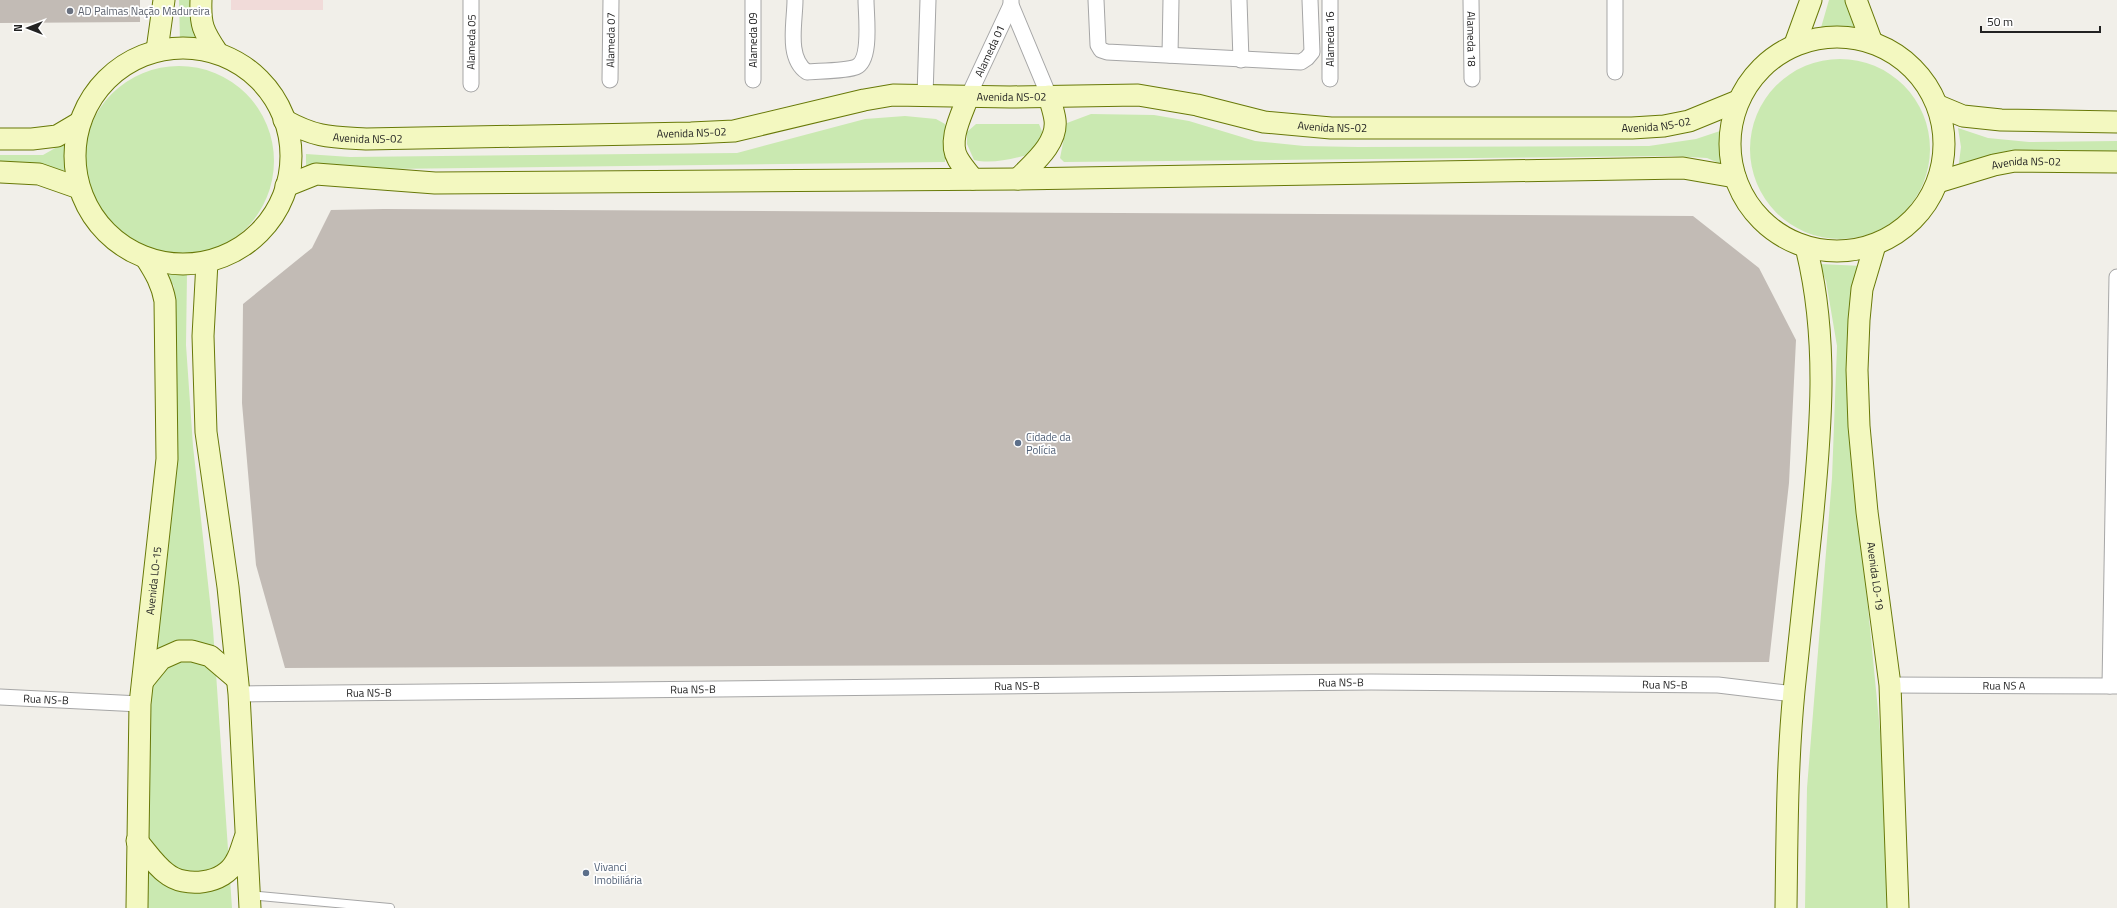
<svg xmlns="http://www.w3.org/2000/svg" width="2117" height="908" font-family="'Titillium Web',sans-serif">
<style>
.commercial{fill:#f1dbd9}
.grass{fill:#cae9b1}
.building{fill:#c2bbb5}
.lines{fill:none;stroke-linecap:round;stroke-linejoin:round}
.lane-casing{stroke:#a6a6a6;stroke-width:10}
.street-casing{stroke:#a6a6a6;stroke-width:17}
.secondary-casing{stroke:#687908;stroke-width:23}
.lane{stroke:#fff;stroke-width:8}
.street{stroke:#fff;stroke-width:15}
.secondary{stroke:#f3f8c0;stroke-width:21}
.worship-dot{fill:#6b7280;stroke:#fff;stroke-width:1.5}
.service-dot{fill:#5c6f8a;stroke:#fff;stroke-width:1.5}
.labels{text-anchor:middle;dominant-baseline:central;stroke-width:3.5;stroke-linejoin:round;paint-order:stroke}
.worship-label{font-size:11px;fill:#5b616d;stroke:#fff;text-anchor:start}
.street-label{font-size:11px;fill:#222;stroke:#fff}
.service-label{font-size:11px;fill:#4e5e75;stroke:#fff;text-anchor:start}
</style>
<rect width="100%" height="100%" fill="#f1efe9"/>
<path class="commercial" d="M231,0H323V10H231Z"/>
<path class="grass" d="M179,0H192V20L196,43H180Z
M1829,0H1851L1858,30L1820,31Z
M1750 149a90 90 0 1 1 180 0a90 90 0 1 1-180 0Z
M84 161a95 95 0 1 1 190 0a95 95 0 1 1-190 0Z
M1091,114L1154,115L1189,121L1255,141L1304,146L1358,147L1649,146L1696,139L1720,131L1721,164L1707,158L1671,156L1064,162L1060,158L1067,123Z
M905,116L936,119L945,124V162L306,170V154L350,157L737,153L865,119Z
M976,124H1039L1043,134L1037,153C1017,157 994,165 974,160L967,144V132Z
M1958,128L1988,138L2029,142L2117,141V153L1958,170L1961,147Z
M64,143L65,171L33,164L0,166V155H43Z
M1819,264L1863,266L1850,313L1847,346L1850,422L1886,793L1889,908H1805L1807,788L1832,478L1837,346L1826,281Z
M162,271L187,273L186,345L193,446L213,629L232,908H146L151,708L175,361L174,286Z"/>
<path class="building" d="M0,0H140V22L0,23Z
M384,209L1693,216L1759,268L1796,340L1789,483L1769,662L285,668L256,565L242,403L243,304L312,248L331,210Z"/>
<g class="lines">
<defs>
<path id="lane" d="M249,895L390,908"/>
<g id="street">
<path d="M753,0V80"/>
<path d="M795,0C795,22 786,58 807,72C818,71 847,71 856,67C872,60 866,16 866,0"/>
<path d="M1011,0V5L1049,96"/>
<path d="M1096,0L1098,45L1101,50L1107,52L1301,62L1307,58L1312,52L1310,0"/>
<path d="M1239,0L1241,60"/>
<path d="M1330,0V79"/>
<path id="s1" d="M1471,0L1472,79"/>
<path d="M1170,55L1171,0"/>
<path d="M1615,72V0"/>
<path id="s2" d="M610,80L611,0"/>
<path d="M471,84V0"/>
<path d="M925,96L928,0"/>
<path id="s3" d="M968,97L1011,5"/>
<path id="s4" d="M1890,685L2117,686"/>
<path d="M2110,686L2117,277"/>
<path id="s5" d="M239,694L1371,682L1718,685L1794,694"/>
<path id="s6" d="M0,697L140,704"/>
</g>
<g id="secondary">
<path d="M201,0C200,25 203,31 217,52"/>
<path d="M1856,0L1871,40"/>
<circle cx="1837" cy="144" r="107"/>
<path d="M1795,44L1811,0"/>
<circle cx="183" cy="156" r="108"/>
<path d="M157,50L164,0"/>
<path d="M968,97C962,114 947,141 958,159C962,166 968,173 973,179"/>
<path d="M1939,106L1963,116L2001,120L2117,122"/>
<path id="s7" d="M284,120C317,138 330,137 366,139L691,133L734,131L864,100L893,95L1010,97L1138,95L1197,105L1264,122L1331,128H1632L1664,126L1689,121L1738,101"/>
<path d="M0,139H32L57,136L79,123"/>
<path d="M0,172L39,174L79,188"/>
<path d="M1018,179C1032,164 1058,144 1055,120C1054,112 1051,104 1049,96"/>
<path id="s8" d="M1938,182L1994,165L2015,161L2117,162"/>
<path d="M286,186L316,174L435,183L1018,179L1683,168L1735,177"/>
<path id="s9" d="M1875,245L1862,289L1859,320L1857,370L1859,426L1867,512L1890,685L1898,908"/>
<path d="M207,262L203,336L206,432L228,587L239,694L250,908"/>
<path d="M143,681L161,659L179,651H192L210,656L237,679"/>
<path d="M137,841C146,851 155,865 166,873C185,889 224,884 236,861C240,855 242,846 245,838"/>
<path id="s10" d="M137,908L140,704L167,459L165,301C162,284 155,272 146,258"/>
<path d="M1786,908C1787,836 1787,763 1794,691C1800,635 1806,579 1812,522C1821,430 1829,338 1806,247"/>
</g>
</defs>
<use href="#lane" class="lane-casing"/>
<use href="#street" class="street-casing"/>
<use href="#secondary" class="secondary-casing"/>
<use href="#lane" class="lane"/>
<use href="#street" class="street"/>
<use href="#secondary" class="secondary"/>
</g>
<circle class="worship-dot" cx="70" cy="11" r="4"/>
<g class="service-dot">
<circle cx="1018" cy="443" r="4"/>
<circle cx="586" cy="873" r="4"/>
</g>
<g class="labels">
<g class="worship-label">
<text x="78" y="11">AD Palmas Nação Madureira</text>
</g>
<g class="street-label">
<text transform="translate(1330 39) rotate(-90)">Alameda 16</text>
<text stroke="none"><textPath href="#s1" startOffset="39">Alameda 18</textPath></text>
<text stroke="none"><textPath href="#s2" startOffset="40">Alameda 07</textPath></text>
<text transform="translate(753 40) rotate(-90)">Alameda 09</text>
<text transform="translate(471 42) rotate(-89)">Alameda 05</text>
<text stroke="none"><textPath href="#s3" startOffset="51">Alameda 01</textPath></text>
<text stroke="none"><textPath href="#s7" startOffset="735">Avenida NS-02</textPath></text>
<text stroke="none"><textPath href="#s7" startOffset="1383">Avenida NS-02</textPath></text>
<text stroke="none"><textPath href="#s7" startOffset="1059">Avenida NS-02</textPath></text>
<text stroke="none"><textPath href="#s7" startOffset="411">Avenida NS-02</textPath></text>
<text stroke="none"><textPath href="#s7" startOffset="87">Avenida NS-02</textPath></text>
<text stroke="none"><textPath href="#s8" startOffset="91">Avenida NS-02</textPath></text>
<text stroke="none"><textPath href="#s9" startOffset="334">Avenida LO-19</textPath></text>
<text stroke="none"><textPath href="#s10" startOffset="328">Avenida LO-15</textPath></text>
<text stroke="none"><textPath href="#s5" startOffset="1102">Rua NS-B</textPath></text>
<text stroke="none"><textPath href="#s5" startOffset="1426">Rua NS-B</textPath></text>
<text stroke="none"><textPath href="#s5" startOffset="778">Rua NS-B</textPath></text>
<text stroke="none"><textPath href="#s4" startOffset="114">Rua NS A</textPath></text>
<text stroke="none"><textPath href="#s5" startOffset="454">Rua NS-B</textPath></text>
<text stroke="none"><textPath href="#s5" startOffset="130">Rua NS-B</textPath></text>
<text stroke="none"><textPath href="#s6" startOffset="46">Rua NS-B</textPath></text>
</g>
<g class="service-label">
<text x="1026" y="437">Cidade da<tspan x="1026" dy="13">Polícia</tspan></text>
<text x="594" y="867">Vivanci<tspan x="594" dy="13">Imobiliária</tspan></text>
</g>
</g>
<g transform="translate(28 28) rotate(270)" stroke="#ffffff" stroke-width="3" paint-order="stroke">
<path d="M0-3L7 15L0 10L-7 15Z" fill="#222222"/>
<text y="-6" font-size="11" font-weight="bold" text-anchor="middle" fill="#222222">N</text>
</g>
<path d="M1981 26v6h119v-6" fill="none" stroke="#222222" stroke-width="2"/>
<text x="1987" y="26" font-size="12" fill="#222222" stroke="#ffffff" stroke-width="3" paint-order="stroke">50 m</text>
</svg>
